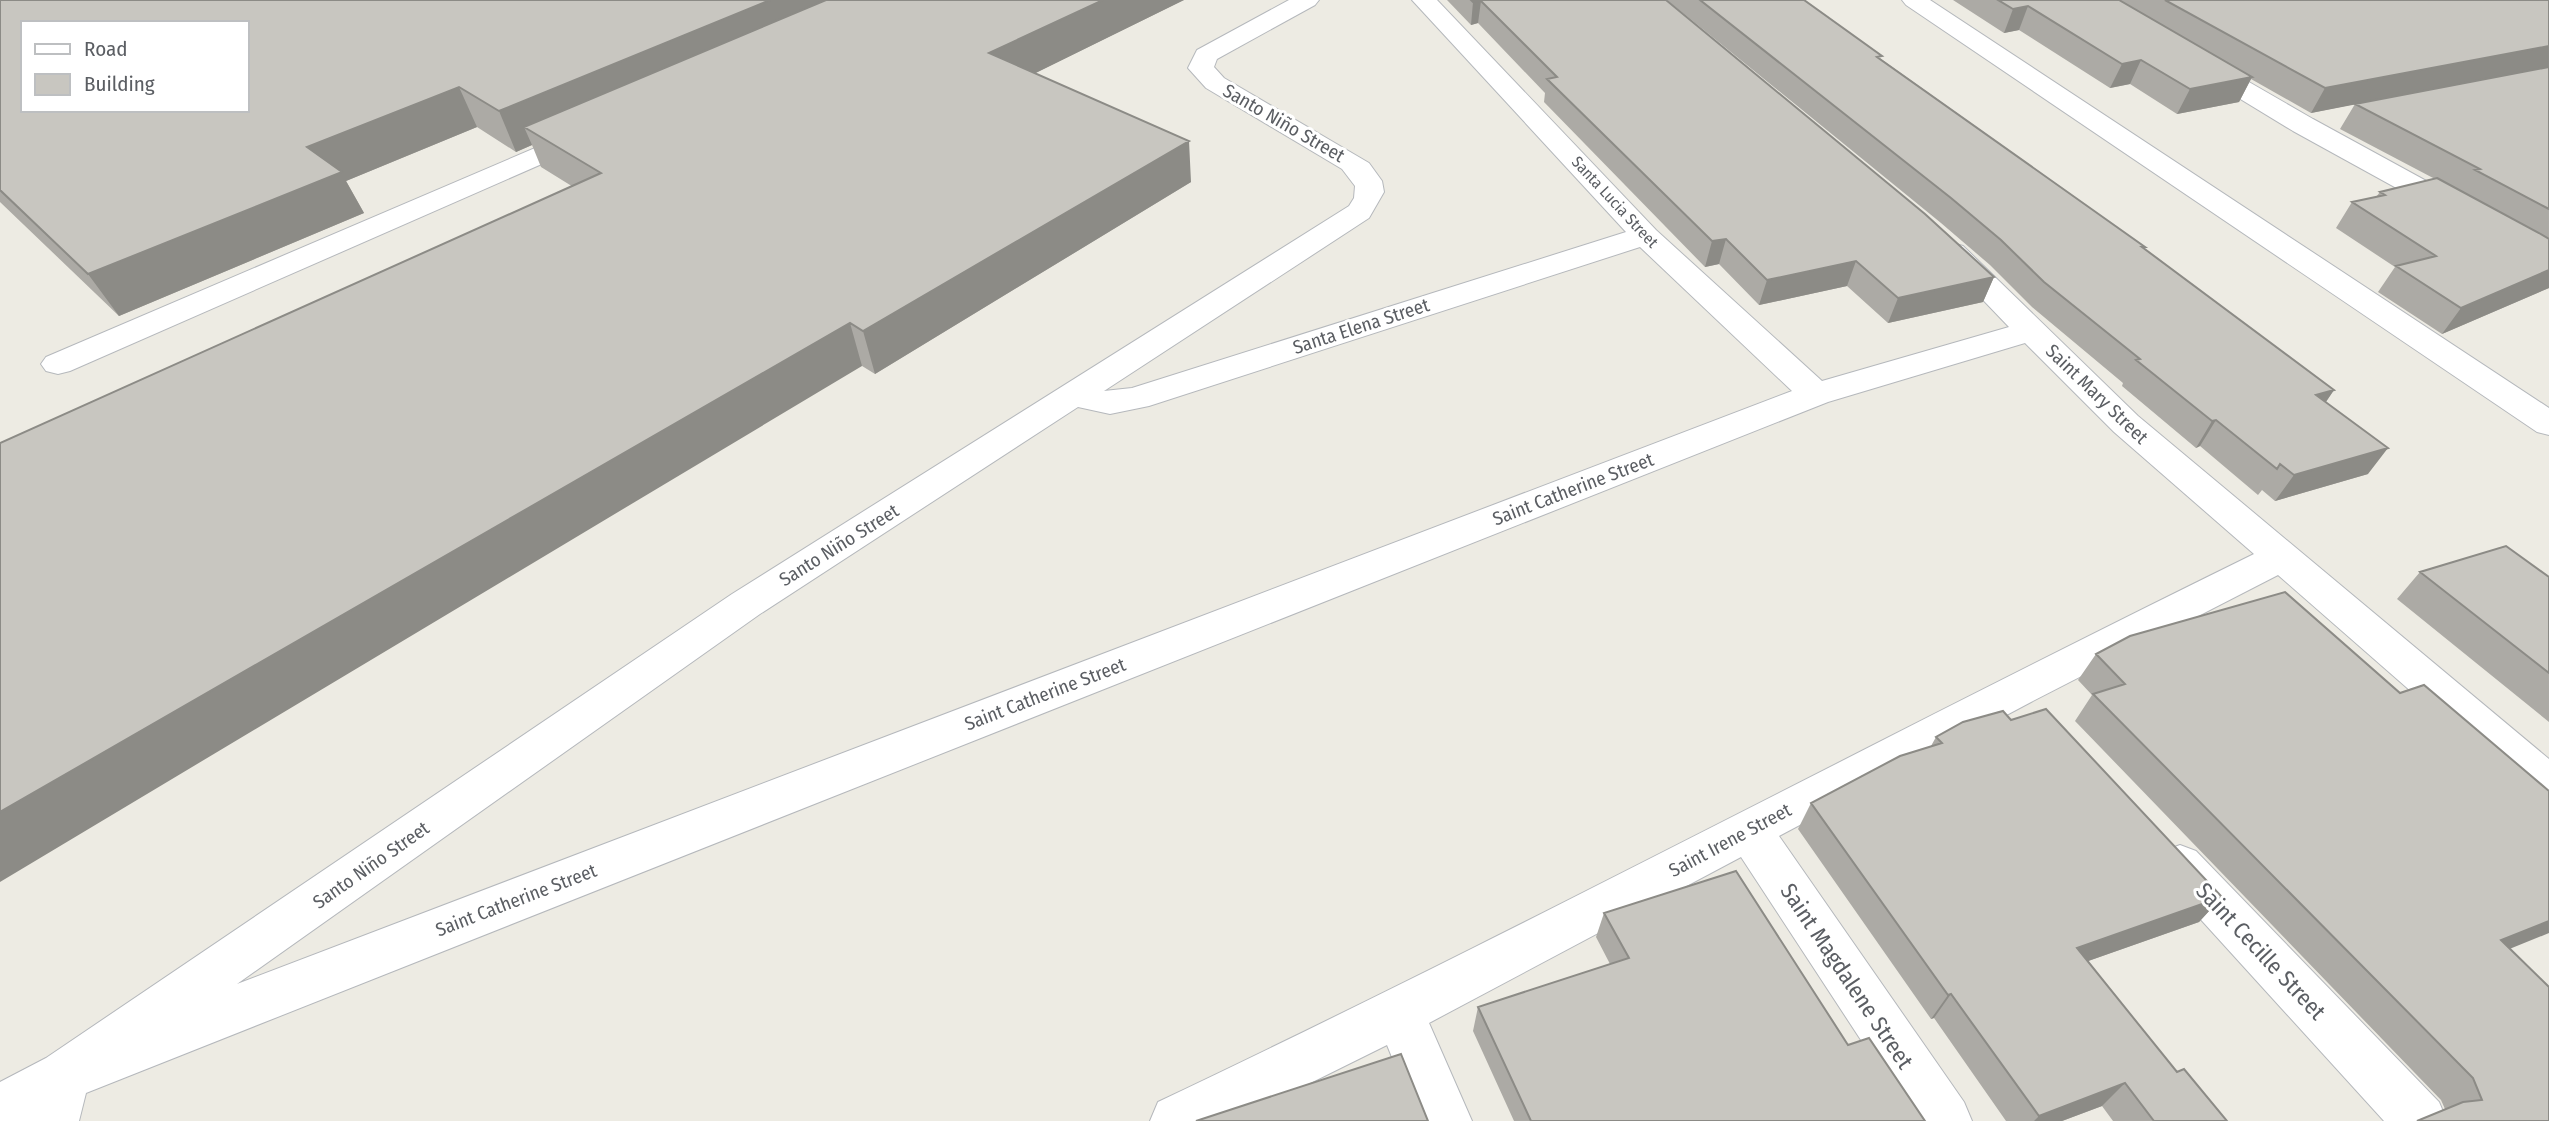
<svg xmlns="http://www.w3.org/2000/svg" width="2549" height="1121" font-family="'Fira Sans Condensed',sans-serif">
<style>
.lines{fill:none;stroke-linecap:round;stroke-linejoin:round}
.minor-casing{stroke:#b5b8bc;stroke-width:2}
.minor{fill:#fff;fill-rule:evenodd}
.wall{fill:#acaaa5}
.shaded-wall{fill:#8c8b86}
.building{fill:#c8c6c0;stroke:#8c8b86;stroke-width:2;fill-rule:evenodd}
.labels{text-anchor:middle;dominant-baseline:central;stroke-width:6;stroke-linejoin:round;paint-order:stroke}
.far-street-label{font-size:16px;fill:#5b5e63;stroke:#fff}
.street-label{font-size:19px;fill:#5b5e63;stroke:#fff}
.near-street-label{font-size:23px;fill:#5b5e63;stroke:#fff}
</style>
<rect width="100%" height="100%" fill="#edebe3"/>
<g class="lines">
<defs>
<path id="minor" d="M1289,0H1319L1315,5L1217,59L1214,67L1224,78L1369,163L1382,181L1384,192L1369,218L1104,391L1132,388L1626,232L1412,0H1437L1656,230L1822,381L2009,327L1937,252L1941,246L1952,243L1963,246L2138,416L2549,759V803L2533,798L2278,575L2031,702L1779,836L1964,1102L1972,1121H1914L1741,857L1429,1023L1472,1121H1418L1387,1045L1234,1121H1150L1158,1102C1527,927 1887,734 2254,554L2114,432L2025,343L1828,402L86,1093L79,1121H0V1082L46,1058L732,594L1349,206L1354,198L1355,186L1342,169L1206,88L1188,68L1197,50ZM1640,247L1792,391L237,984L760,614L1078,407L1110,414L1149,406Z
M1902,0H1930L2549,408V435L2537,432L1906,5Z
M2200,56L2209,59L2313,119L2549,248V269L2538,266L2293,131L2191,69L2187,64L2191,59Z
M582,128L592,130L596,136L592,142L70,371L58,374L46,371L41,364L46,357Z
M2180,845L2196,851L2439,1102L2447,1121H2384L2164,879L2157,865L2164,851Z"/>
</defs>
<use href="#minor" class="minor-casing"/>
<use href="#minor" class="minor"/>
</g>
<path class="wall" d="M0,0H1184L1035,73L1191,182L875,374L541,167L532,145L516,152L477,127L346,181L364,213L119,316L0,202Z
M1447,0H1666L1994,277L1983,302L1888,323L1847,286L1759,305L1719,264L1705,267L1544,102L1545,93L1478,23L1471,25Z
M1667,0H1804L1881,59L2145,247L2144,249L2334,390L2326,402L2368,474L2275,501L2262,490L2258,495L2200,446L2196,448L2122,386L2123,383L2032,307L1990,265L1941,223Z
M1953,0H2549V288L2442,334L2378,292L2395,267L2336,228L2352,202L2376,197L2380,192L2435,179L2340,129L2355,104L2311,113L2251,79L2239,102L2177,114L2130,84L2110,88L2019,30L2004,33Z
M2420,572L2549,577V722L2397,599Z
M2096,654L2509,949L2549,1121L2445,1109L2441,1100L2075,721L2092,695L2078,680Z
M2011,720L2222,897L2199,922L2088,961L2177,1072L2227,1121H2113L2102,1106L2062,1121H2006L1934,1018L1931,1019L1798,829L1811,803L1931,746L1936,737Z
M1604,913L1848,1045L1925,1121H1514L1473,1031L1478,1007L1610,964L1596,937Z"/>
<path class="shaded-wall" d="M770,0H869L524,127L532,145L516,152L499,111Z
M1103,0H1184L995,93L989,53Z
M1481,1L1478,23L1471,25L1473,2Z
M2028,6L2019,30L2004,33L2013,9Z
M2549,46V67L2311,113L2325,88Z
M2141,60L2130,84L2110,88L2122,64Z
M2252,77L2239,102L2177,114L2190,89Z
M459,87L477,127L346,181L364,213L119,316L88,274L307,147Z
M1189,141L1191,182L875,374L863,331Z
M1726,239L1719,264L1705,267L1712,241Z
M1856,261L1847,286L1759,305L1767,280Z
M2549,270V288L2442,334L2461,308Z
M1994,277L1983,302L1888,323L1898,298Z
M850,323L862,366L0,882V812Z
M2334,390L2316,416V395Z
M2216,420L2200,446L2196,448L2212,421Z
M2388,448L2368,474L2275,501L2294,475Z
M2222,897L2199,922L2057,972L2077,948Z
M2549,921V933L2470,965L2501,940Z
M1951,994L1934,1018L1931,1019L1948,995Z
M2125,1083L2102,1106L2062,1121H2034L2039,1116Z"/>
<path class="building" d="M0,0H770L499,111L459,87L307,147L342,172L88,274L0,190ZM23,23H247V110H23Z
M826,0H1103L989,53L1189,141L863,331L850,323L0,812V443L601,173L524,127Z
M1471,0H1666L1925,214L1994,277L1898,298L1856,261L1767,280L1726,239L1712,241L1547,79L1557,77L1481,1L1473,2Z
M1700,0H1804L1882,56L1877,57L2145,247H2142L2334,390L2316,395L2388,448L2294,475L2280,464L2277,469L2216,420L2212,421L2136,360L2140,359L2044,282L2001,240L1951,198Z
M1998,0H2119L2252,77L2190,89L2141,60L2122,64L2028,6L2013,9Z
M2165,0H2549V46L2325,88Z
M2549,67V209L2475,170L2480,169L2355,104Z
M2437,178L2539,233L2549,239V270L2461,308L2396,266L2436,256L2352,202L2385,195L2380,192Z
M2506,546L2549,577V673L2420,572Z
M2285,592L2400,693L2424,685L2549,791V921L2501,940L2549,987V1121H2417L2463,1102L2482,1100L2473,1078L2093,694L2125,684L2096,654L2130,636Z
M2046,709L2222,897L2077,948L2177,1072L2184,1069L2227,1121H2154L2125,1083L2039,1116L1951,994L1948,995L1811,803L1900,756L1942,743L1936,737L1963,722L2003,711L2011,720Z
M1736,871L1848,1045L1869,1038L1925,1121H1531L1478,1007L1629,958L1604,913Z
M1401,1054L1428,1121H1196Z"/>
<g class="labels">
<g class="far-street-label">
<text transform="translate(1615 202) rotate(47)">Santa Lucia Street</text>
</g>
<g class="street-label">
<text transform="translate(1284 123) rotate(30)">Santo Niño Street</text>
<text transform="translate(1361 326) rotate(-18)">Santa Elena Street</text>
<text transform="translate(2097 394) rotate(44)">Saint Mary Street</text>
<text transform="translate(1573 489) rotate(-21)">Saint Catherine Street</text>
<text transform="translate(839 545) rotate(-32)">Santo Niño Street</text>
<text transform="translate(1045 694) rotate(-21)">Saint Catherine Street</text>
<text transform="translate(1730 840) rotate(-28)">Saint Irene Street</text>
<text transform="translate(371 865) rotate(-35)">Santo Niño Street</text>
<text transform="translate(516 900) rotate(-21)">Saint Catherine Street</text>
</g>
<g class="near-street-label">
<text transform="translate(2261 951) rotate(47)">Saint Cecille Street</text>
<text transform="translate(1847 976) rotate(56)">Saint Magdalene Street</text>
</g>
</g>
<rect x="21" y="21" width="228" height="91" fill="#ffffff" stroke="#bdbfc1" stroke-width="2"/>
<rect x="35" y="44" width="35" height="10" fill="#ffffff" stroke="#bdbfc1" stroke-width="2"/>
<text x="84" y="56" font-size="21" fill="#5b5e63">Road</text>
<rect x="35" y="74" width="35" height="21" fill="#c8c6c0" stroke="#bdbfc1" stroke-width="2"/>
<text x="84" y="91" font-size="21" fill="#5b5e63">Building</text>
</svg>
